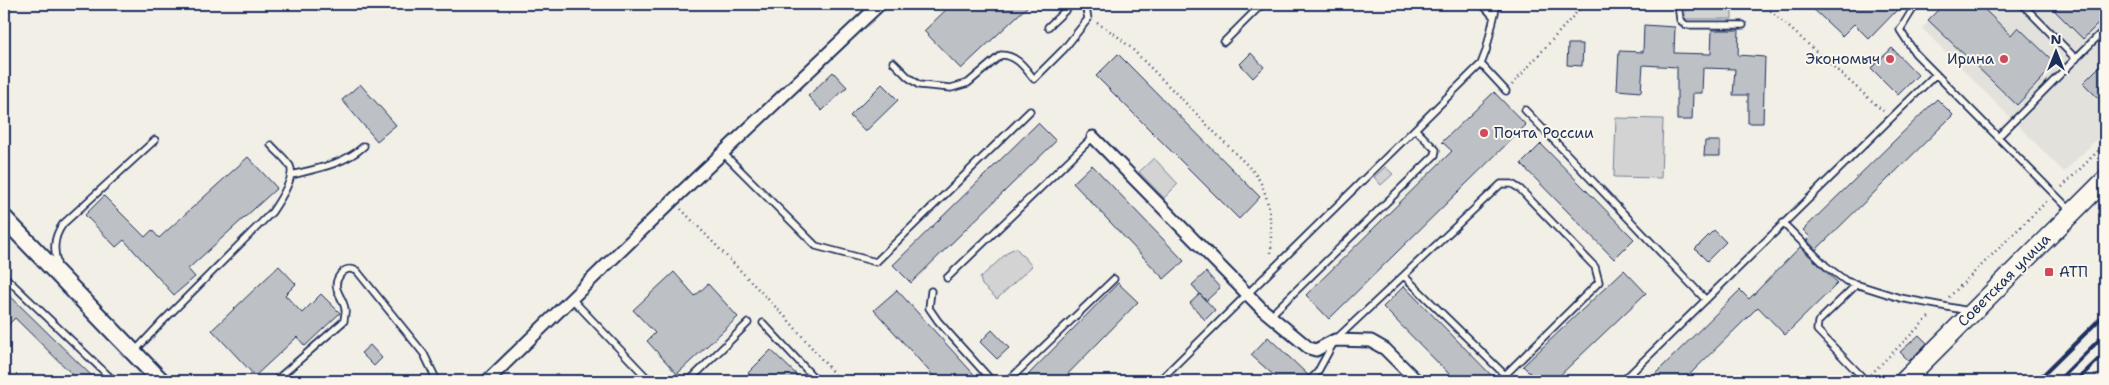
<svg xmlns="http://www.w3.org/2000/svg" width="2109" height="385" font-family="'Shantell Sans',sans-serif">
<style>
.built{fill:#e2e1dc}
.green{fill:#d2d3d2;stroke:#768198}
.building{fill:#bdc0c4;stroke:#1b2f5e}
.lines{fill:none;stroke-linecap:round;stroke-linejoin:round}
.lane-casing{stroke:#1b2f5e;stroke-width:9}
.street-casing{stroke:#1b2f5e;stroke-width:15}
.secondary-casing{stroke:#1b2f5e;stroke-width:20}
.primary-casing{stroke:#1b2f5e;stroke-width:21}
.path{stroke:#1b2f5e;stroke-width:2.5;stroke-dasharray:1 4;stroke-linecap:butt}
.lane{stroke:#fbf7ec;stroke-width:5.5}
.street{stroke:#fbf7ec;stroke-width:11}
.secondary{stroke:#fbf7ec;stroke-width:16}
.primary{stroke:#fbf7ec;stroke-width:18}
.rail{stroke:#1b2f5e;stroke-width:4}
.poi-dot{fill:#d1495b;stroke:#fbf7ec;stroke-width:2}
.labels{text-anchor:middle;dominant-baseline:central;stroke-width:4;stroke-linejoin:round;paint-order:stroke}
.poi-label{font-size:15px;fill:#1b2f5e;stroke:#fbf7ec;text-anchor:end}
.street-label{font-size:15px;fill:#1b2f5e;stroke:#fbf7ec}
</style>
<rect width="100%" height="100%" fill="#f2efe6"/>
<filter id="ink" filterUnits="userSpaceOnUse"><feTurbulence type="fractalNoise" baseFrequency=".02" numOctaves="2"/><feDisplacementMap in="SourceGraphic" scale="10" xChannelSelector="R" yChannelSelector="G"/><feConvolveMatrix kernelMatrix="1 2 1 2 8 2 1 2 1" color-interpolation-filters="sRGB"/></filter>
<g filter="url(#ink)">
<path class="built" d="M1948,4H2105V131L2064,172L1922,28Z"/>
<path class="green" d="M1685,4H1730L1732,6V19H1685Z
M1616,118L1663,119L1661,178L1614,177Z
M1154,158L1178,184L1164,198L1139,172Z
M1385,167L1393,174L1381,185L1374,177Z
M1016,248L1032,266L997,299L982,285L980,278L1009,251Z"/>
<path class="building" d="M952,4H1030L961,69L924,31Z
M1808,4H1892L1898,9L1869,39L1854,24L1842,36Z
M1944,4H1991L1985,10L2011,35L2018,27L2056,64L2017,105L1928,20Z
M2048,4H2094L2105,15V17L2083,39Z
M1644,25L1675,27L1674,53L1711,54L1712,30H1739L1738,55L1765,57L1763,123H1748V95H1733L1735,69L1703,68L1702,93H1693L1692,120H1677V67L1643,65L1641,92L1617,90L1619,51L1643,52Z
M1568,44H1583L1582,66L1567,65Z
M1892,48L1918,75L1898,95L1871,68Z
M1251,53L1264,67L1253,78L1240,64Z
M1118,54L1260,197L1239,219L1096,76Z
M2105,61V94L2100,100L2083,83Z
M833,72L847,87L822,111L808,96Z
M360,84L396,125L377,141L342,100Z
M882,84L898,100L865,132L850,116Z
M1494,92L1526,125L1329,319L1306,295L1452,151L1442,142Z
M1937,99L1953,115L1816,250L1807,240L1810,237L1803,230Z
M1038,123L1056,141L911,283L893,265Z
M1705,141H1720V156H1704Z
M1541,144L1634,239L1614,259L1521,164Z
M248,157L277,188L188,269L195,277L174,295L124,240L116,247L85,215L104,196L145,237L152,230L159,238Z
M1092,165L1184,261L1164,279L1073,183Z
M1714,230L1726,242L1707,261L1695,249Z
M1800,247L1838,283L1785,335L1758,307L1683,381H1648L1740,290L1749,299Z
M279,266L296,284L285,295L302,313L321,294L340,313L305,346L297,337L255,376L212,330Z
M1624,270L1646,293L1554,381H1538L1523,366Z
M674,272L695,296L708,284L738,317L677,374L647,341L655,333L633,310Z
M1206,272L1220,288L1206,301L1192,285Z
M1118,283L1138,302L1061,381H1022Z
M1404,286L1497,381H1456L1383,307Z
M4,290L97,381H79L15,318L4,329Z
M897,290L980,381H938L874,310Z
M1200,294L1215,310L1205,320L1190,303Z
M992,330L1009,348L997,359L980,342Z
M1919,335L1927,343L1909,361L1900,352Z
M1268,337L1308,375L1302,381H1280L1251,355Z
M370,345L382,358L374,366L361,353Z
M771,350L803,381H757L748,373Z"/>
<g class="lines">
<defs>
<path id="lane" d="M1482,4L1493,16
M1678,4L1680,20L1686,25H1743
M1916,4L1900,30L1915,53L2071,211
M2022,4L2076,59
M1048,27L1072,4
M1224,42L1262,4
M893,62L908,77L919,85L951,88L968,83L1001,55C1017,55 1025,68 1034,79L1064,49L1088,19L1085,4
M1481,64L1506,91
M1525,110L1705,299
M1999,136L2105,29
M723,153L816,246L876,262L1030,111
M291,175C316,169 345,164 364,146
M1783,223L1826,266L1846,281L1900,298L1969,311
M58,268C54,251 52,239 63,224L155,140
M4,276L114,381
M947,278L1093,137
M1857,284L1818,322L1817,330L1866,381
M931,291L929,308L938,321L992,381
M572,299L650,381
M1270,316L1435,155L1436,150L1415,129
M763,323L817,381
M135,351L161,323L272,212C278,203 296,177 290,166C285,158 277,152 271,145
M275,381L344,321C344,317 346,312 345,309C343,296 330,288 340,275C345,268 350,268 357,271L424,354L437,381
M689,381L748,323
M1008,381L1114,279
M1159,381L1481,64L1486,51L1497,4
M1309,381L1317,373L1335,340L1501,184H1512L1520,189L1595,267L1599,282L1505,375L1404,276
M1623,381L1936,74"/>
<path id="street" d="M1093,137L1262,309L1309,348L1316,350L1335,340L1371,341L1385,349L1417,381
M487,381L673,200L880,4"/>
<path id="secondary" d="M4,218L161,381"/>
<path id="primary" d="M1904,381L2105,180"/>
</defs>
<use href="#lane" class="lane-casing"/>
<use href="#street" class="street-casing"/>
<use href="#secondary" class="secondary-casing"/>
<use href="#primary" class="primary-casing"/>
<path class="path" d="M1763,4L1883,111
M1097,23L1116,35L1132,49L1254,172C1272,196 1271,227 1271,256
M1512,85L1584,4
M2062,187L2105,144
M681,209L790,322L840,381
M1949,297L2047,201
M1871,374L1931,315"/>
<use href="#lane" class="lane"/>
<use href="#street" class="street"/>
<use href="#secondary" class="secondary"/>
<use href="#primary" class="primary"/>
<path class="rail" d="M2037,381L2105,314
M2058,381L2105,334
M2076,381L2105,353"/>
</g>
</g>
<g class="poi-dot">
<circle cx="1890" cy="59" r="5"/>
<circle cx="2004" cy="59" r="5"/>
<circle cx="1484" cy="133" r="5"/>
<rect x="2044" y="267" width="10" height="10" rx="2.5"/>
</g>
<g class="labels">
<g class="poi-label">
<text x="1880" y="59">Экономыч</text>
<text x="1994" y="59">Ирина</text>
<text x="1494" y="133" text-anchor="start">Почта России</text>
<text x="2059" y="272" text-anchor="start">АТП</text>
</g>
<g class="street-label">
<text transform="translate(2004 280) rotate(-45)">Советская улица</text>
</g>
</g>
<rect width="2109" height="385" fill="none" stroke="#fbf7ec" stroke-width="20"/>
<rect x="10" y="10" width="2089" height="365" fill="none" stroke="#1b2f5e" stroke-width="2" filter="url(#ink)"/>
<g transform="translate(2056 52)" stroke="#fbf7ec" stroke-width="4" paint-order="stroke">
<path d="M0-4L9 19L0 12L-9 19Z" fill="#1b2f5e"/>
<text y="-8" font-size="14" font-weight="bold" text-anchor="middle" fill="#1b2f5e">N</text>
</g>
</svg>
